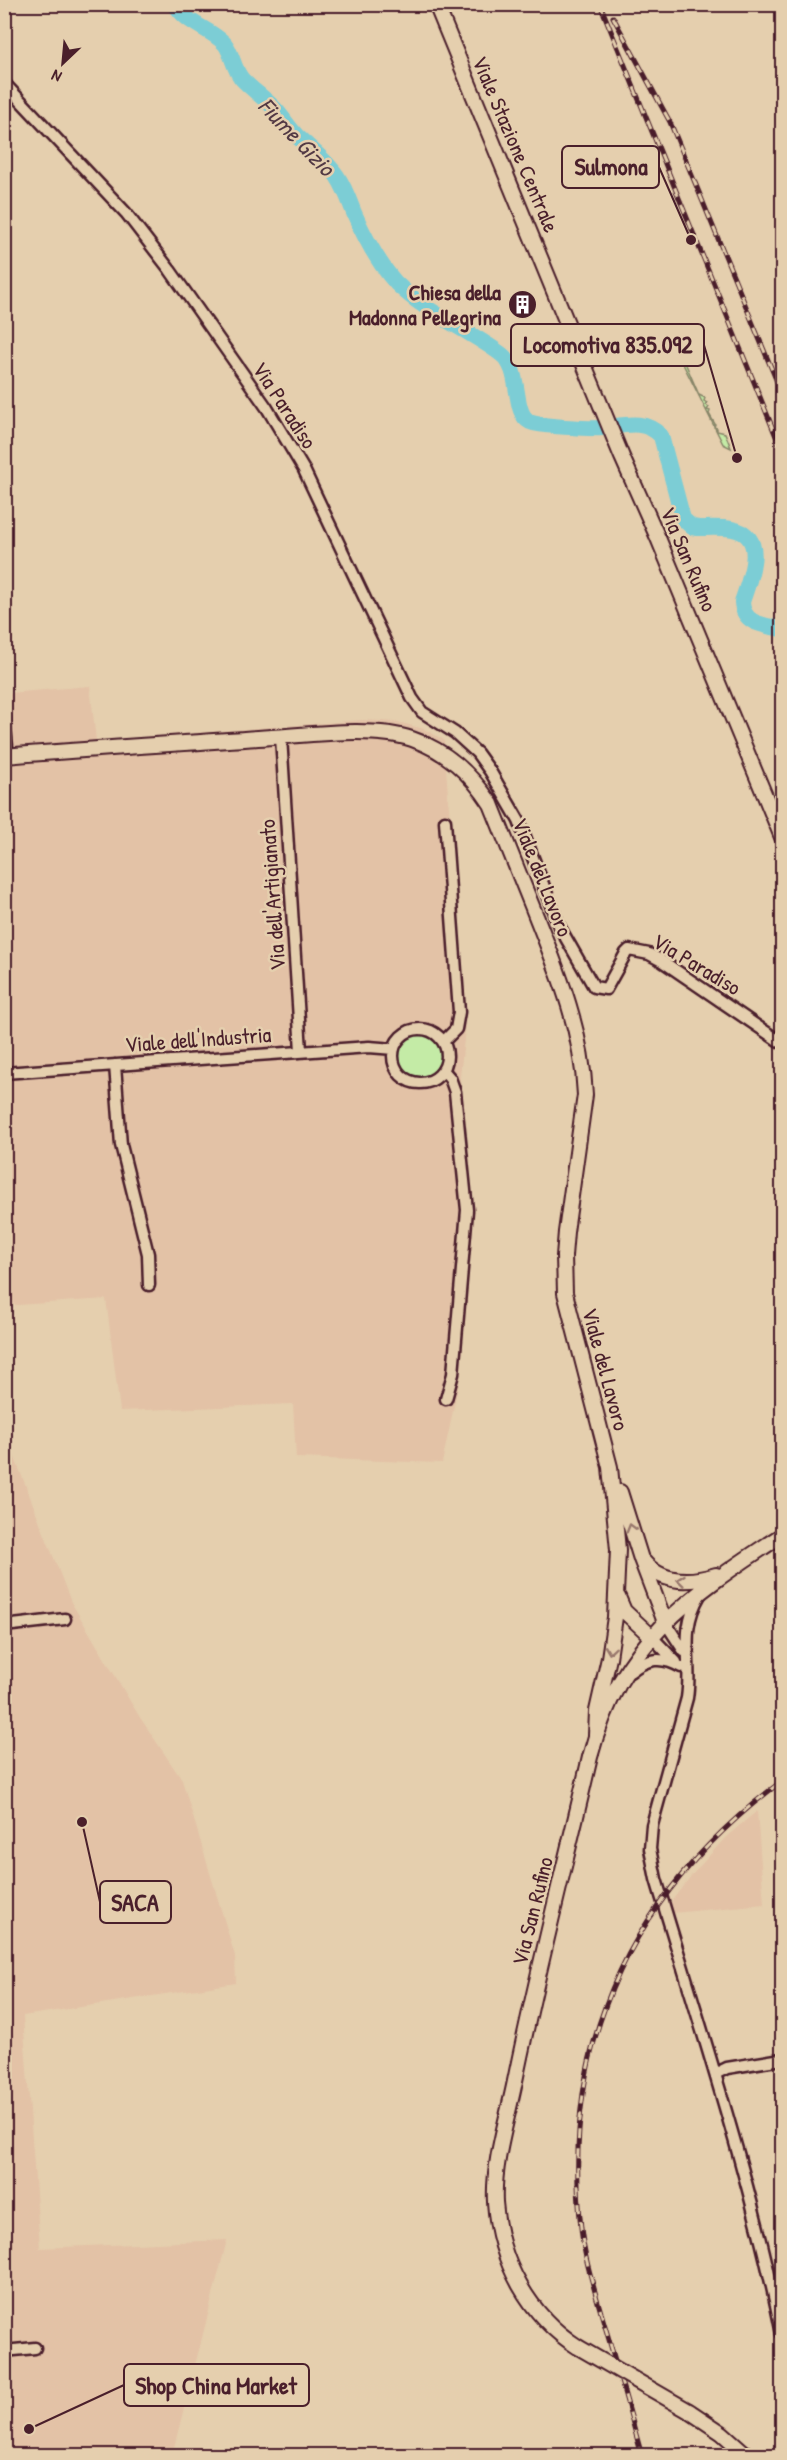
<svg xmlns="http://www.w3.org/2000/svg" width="787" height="2460" font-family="'Patrick Hand',sans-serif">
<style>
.built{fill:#e3c2a6}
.green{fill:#c4eba6;stroke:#878568;stroke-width:1.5}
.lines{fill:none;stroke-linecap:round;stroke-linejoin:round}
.river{stroke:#7ccdd5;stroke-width:16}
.street-casing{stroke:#4a1f2b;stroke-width:15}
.secondary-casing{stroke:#4a1f2b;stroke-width:18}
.street{stroke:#e5cfae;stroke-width:10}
.secondary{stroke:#e5cfae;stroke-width:14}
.rail-casing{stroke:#4a1f2b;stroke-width:5}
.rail{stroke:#e5cfae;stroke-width:3;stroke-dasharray:9;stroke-linecap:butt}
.secondary-bridge-casing{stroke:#4a1f2b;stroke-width:18;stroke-linecap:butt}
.secondary-bridge{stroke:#e5cfae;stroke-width:14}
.oneway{stroke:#98776c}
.labels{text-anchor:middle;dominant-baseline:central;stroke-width:5;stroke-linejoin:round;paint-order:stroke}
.street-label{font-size:22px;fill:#4a1f2b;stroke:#e5cfae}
.poi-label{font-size:22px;font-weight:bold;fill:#4a1f2b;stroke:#e5cfae;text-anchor:end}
.water-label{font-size:24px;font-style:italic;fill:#523944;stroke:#e5cfae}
.leader{fill:none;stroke:#4a1f2b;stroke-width:2}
.callout-dot{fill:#4a1f2b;stroke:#e5cfae;stroke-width:2}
.callout{fill:#e5cfae;stroke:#4a1f2b;stroke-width:2}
.callout-label{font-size:24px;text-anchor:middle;font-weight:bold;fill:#4a1f2b}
</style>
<rect width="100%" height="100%" fill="#e5cfae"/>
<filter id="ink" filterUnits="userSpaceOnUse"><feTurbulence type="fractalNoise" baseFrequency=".0167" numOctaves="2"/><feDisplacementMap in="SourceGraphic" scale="12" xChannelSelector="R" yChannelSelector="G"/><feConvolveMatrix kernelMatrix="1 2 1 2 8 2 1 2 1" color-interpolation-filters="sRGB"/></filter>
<g filter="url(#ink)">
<path class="built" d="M4,685H7L9,693L90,686L96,741L363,720L398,722L424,729L444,740L465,1030L460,1077L473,1205L461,1373L442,1463L296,1458L293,1404L120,1411L106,1299L18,1305L5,1304Z
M4,1430L71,1602L139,1716L182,1780L235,1956L236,1983L23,2016L40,2248L227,2240L172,2455H5Z
M757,1811L764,1904L673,1913L670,1903L691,1876L726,1837Z"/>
<path class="green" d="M684,360L699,395L705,398L704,401L707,403L706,405L709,407L707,410L710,411L709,414L715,424L714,427L717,428V431L725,433L731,448L723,444L682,362Z
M398 1056a22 22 0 1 1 44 0a22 22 0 1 1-44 0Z"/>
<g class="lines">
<path class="river" d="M175,4C186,24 209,28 224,43C232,51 233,69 242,79C252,90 266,99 276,110C284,119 290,129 299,138C312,150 327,161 337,176C345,188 349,200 354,213C364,236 379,264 396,283C426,313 467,329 501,354C523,370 511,412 530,422C538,426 591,429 602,428C623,426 644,418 661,436L683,519L692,527L698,528C709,528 721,527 732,529C769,535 749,580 742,602C743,625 765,625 782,629"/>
<defs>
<path id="street" d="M4,83L126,213L170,270L267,408L304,470L412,698L422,712L455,733L477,753L490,771L519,821L559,926L594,987L606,989L626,953L629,950L649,954L662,961L782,1043
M4,717L8,756
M281,737L301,1051
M393 1056a27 27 0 1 1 54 0a27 27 0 1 1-54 0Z
M443,1042L456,1029L459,1012L445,821
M115,1065L121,1145L148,1254L149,1285
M443,1070L450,1078L455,1092L467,1210L453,1374L446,1399
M4,1073L369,1047L394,1049
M700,1595C678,1632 693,1660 687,1698L652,1825L650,1849L656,1879C701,2030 751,2179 782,2334
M665,1622L684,1651
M4,1626L65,1619
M652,1637L676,1662
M630,1672C647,1658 662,1656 681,1667
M715,2074L727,2068L782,2059
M4,2351L35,2348"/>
<path id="secondary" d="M436,4L622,457L658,538L782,837
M4,756C89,749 174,744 258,738C302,736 371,725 412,739C447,751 471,774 491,804C505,838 518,872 532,906C557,969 582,1027 585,1095L566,1232L564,1256L565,1293L610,1467L618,1550L615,1617L609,1658L597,1711L596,1735
M620,1492L641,1559L665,1622
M643,1561C662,1584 690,1583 716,1575
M618,1597L624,1611L652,1637
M578,2347C529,2316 499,2261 495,2202C493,2162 507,2121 515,2081C537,1973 565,1865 590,1757C620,1643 689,1596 782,1535
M689,2411L722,2433L748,2456"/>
</defs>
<use href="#street" class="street-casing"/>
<use href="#secondary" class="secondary-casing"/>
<use href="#street" class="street"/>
<use href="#secondary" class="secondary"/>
<defs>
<path id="rail" d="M600,4L782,451
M613,17L670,122L782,394
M642,2456C629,2409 616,2363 602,2316C594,2288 584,2257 581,2228C561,2040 633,1892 782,1781"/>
</defs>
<use href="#rail" class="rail-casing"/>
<use href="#rail" class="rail"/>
<defs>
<path id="secondary-bridge" d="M578,2347L689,2411"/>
</defs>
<use href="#secondary-bridge" class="secondary-bridge-casing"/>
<use href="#secondary-bridge" class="secondary-bridge"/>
</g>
<defs><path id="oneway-chevron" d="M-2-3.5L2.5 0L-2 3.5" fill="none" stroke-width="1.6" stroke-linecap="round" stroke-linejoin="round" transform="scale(1.5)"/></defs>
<g class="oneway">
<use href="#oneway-chevron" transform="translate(631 1528) rotate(-106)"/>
<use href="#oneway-chevron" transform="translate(681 1580) rotate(-174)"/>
<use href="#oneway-chevron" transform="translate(610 1650) rotate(98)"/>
</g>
</g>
<defs>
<symbol id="building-disc" viewBox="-11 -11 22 22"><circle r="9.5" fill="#4a1f2b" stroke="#e5cfae"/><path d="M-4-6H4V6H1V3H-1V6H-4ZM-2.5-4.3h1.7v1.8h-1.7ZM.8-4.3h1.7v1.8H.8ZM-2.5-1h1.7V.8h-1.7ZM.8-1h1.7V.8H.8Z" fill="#fff"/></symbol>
</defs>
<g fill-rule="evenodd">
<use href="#building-disc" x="506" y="288" width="33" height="33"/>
</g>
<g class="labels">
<g class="street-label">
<text transform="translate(516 144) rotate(67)">Viale Stazione Centrale</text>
<text transform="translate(285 405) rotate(57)">Via Paradiso</text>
<text transform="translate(689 559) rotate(67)">Via San Rufino</text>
<text transform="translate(543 877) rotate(68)">Viale del Lavoro</text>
<text transform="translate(272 895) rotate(-94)">Via dell'Artigianato</text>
<text transform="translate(697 964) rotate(31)">Via Paradiso</text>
<text transform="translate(198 1039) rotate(-4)">Viale dell'Industria</text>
<text transform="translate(606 1369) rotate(75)">Viale del Lavoro</text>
<text transform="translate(532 1911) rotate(-76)">Via San Rufino</text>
</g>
<g class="poi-label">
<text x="501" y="292">Chiesa della<tspan x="501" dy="25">Madonna Pellegrina</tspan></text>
</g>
<g class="water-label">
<text transform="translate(297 136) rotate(46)">Fiume Gizio</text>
</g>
</g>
<path class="leader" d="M691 240L659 167M737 458L704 345M82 1822L100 1902M29 2429L124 2385"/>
<g class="callout-dot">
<circle cx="691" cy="240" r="6"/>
<circle cx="737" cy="458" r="6"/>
<circle cx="82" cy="1822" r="6"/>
<circle cx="29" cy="2429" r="6"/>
</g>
<g class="callout">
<rect x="562" y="146" width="97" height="42" rx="6"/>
<rect x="511" y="324" width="193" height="42" rx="6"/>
<rect x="100" y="1881" width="71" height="42" rx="6"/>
<rect x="124" y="2364" width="185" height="42" rx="6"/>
</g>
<g class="callout-label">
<text x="611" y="175">Sulmona</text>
<text x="608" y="353">Locomotiva 835.092</text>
<text x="135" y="1911">SACA</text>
<text x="216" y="2394">Shop China Market</text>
</g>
<rect width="787" height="2460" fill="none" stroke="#e5cfae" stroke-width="24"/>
<rect x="12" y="12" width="763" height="2436" fill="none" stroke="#4a1f2b" stroke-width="2" filter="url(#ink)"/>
<g transform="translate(63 63) rotate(206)" stroke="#e5cfae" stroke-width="4.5" paint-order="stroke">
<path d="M0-4.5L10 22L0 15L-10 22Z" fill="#4a1f2b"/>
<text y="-9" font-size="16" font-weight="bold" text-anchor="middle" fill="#4a1f2b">N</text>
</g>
</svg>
